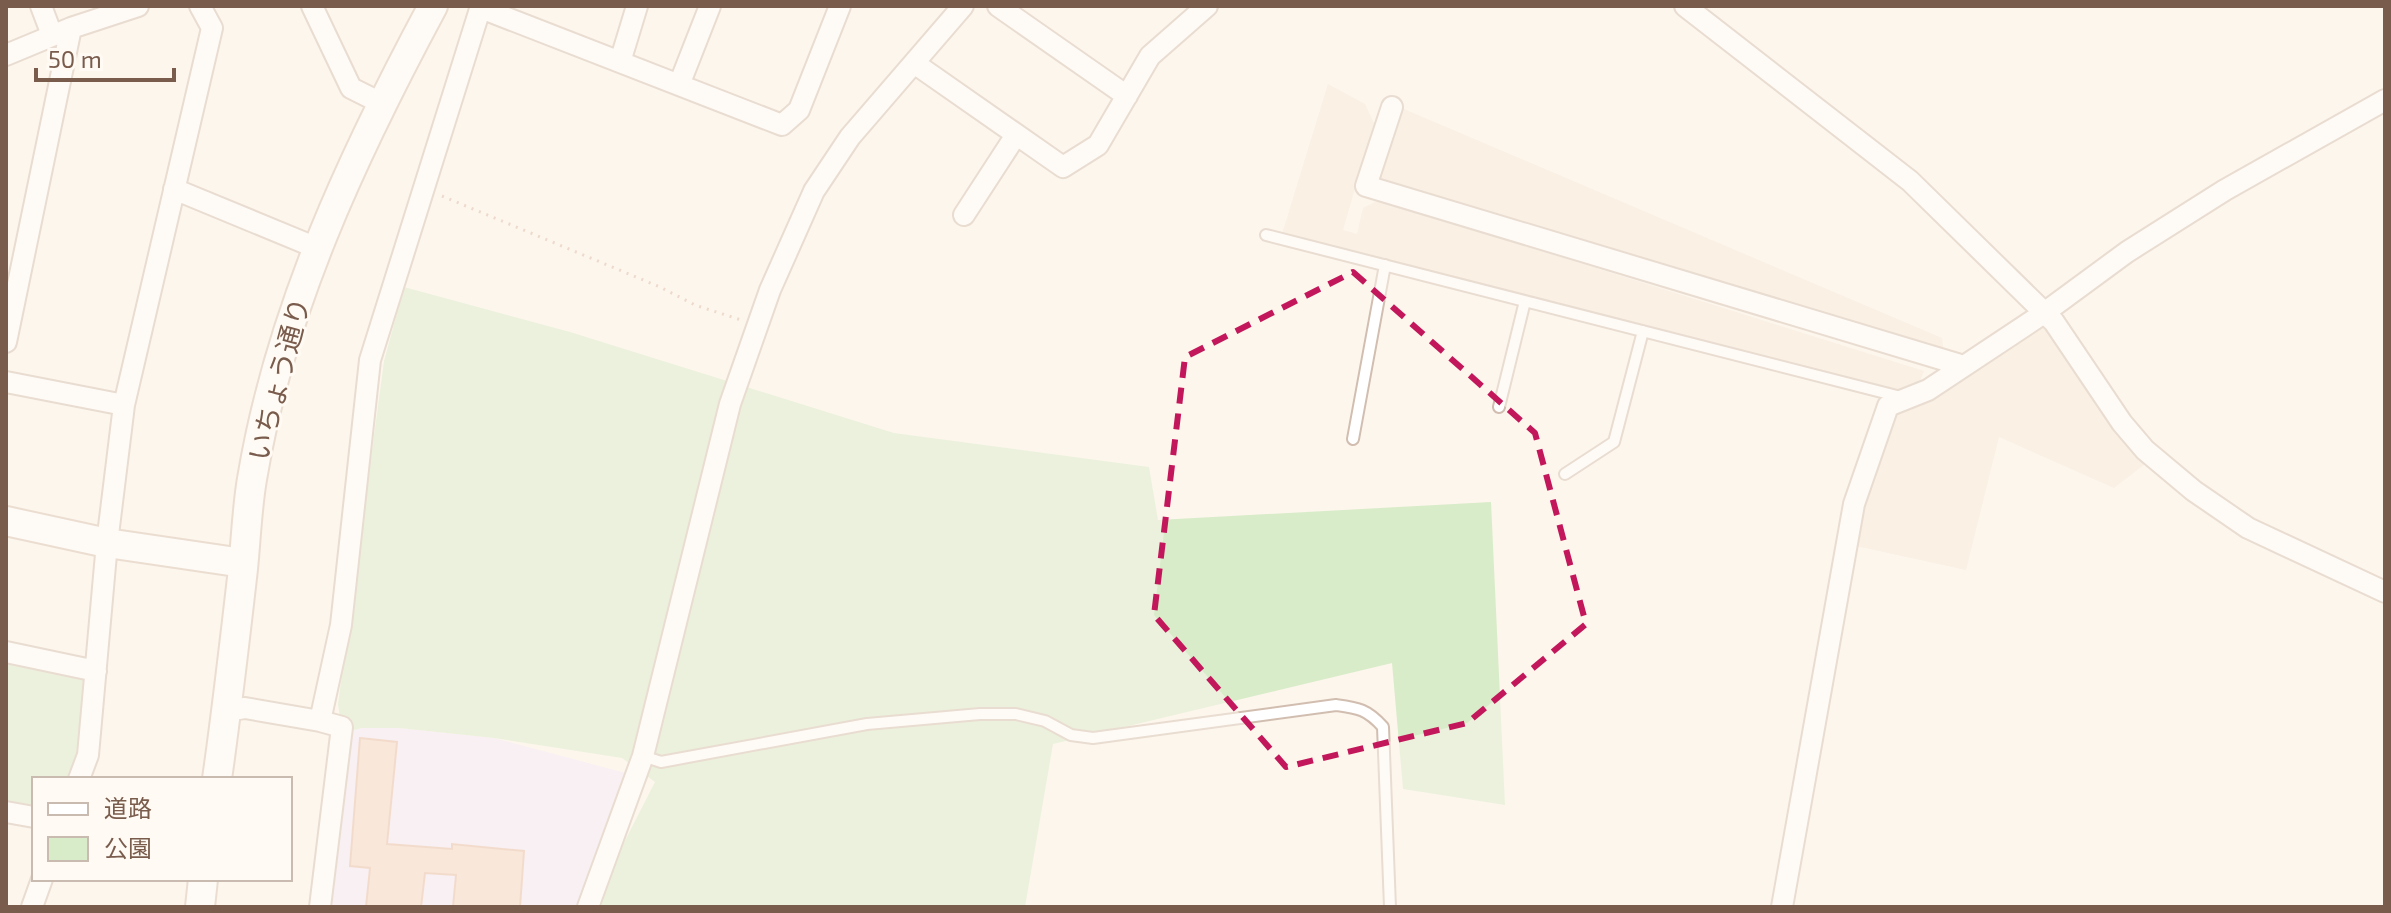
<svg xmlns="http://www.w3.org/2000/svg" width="2391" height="913" font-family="'Exo 2','Noto Sans JP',sans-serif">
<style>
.residential{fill:#f5e8da}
.education{fill:#f3e8fa}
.green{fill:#d8ecc9}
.building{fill:#f3d5c3;stroke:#e6bba3;stroke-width:2}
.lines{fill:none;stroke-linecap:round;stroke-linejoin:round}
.lane-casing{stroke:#d1beb0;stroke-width:14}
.street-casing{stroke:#d1beb0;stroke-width:24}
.secondary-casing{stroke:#d6c0b0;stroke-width:32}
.path{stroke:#d9b8a5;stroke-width:3;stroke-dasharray:2 6;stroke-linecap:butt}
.lane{stroke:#fff;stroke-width:10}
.street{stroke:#fff;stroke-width:20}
.secondary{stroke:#fff;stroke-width:28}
.marked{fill:none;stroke:#c2185b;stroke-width:6;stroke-dasharray:16 10;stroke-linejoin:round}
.labels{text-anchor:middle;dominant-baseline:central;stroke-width:6;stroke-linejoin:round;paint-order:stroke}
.street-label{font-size:28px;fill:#7a5c4d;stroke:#fffaf3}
</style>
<rect width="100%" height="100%" fill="#fdf6ec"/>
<path class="residential" d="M1328,84L1365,104L1374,123L1343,230L1357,234L1363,208L1379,200L1924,371L1917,389L1891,391L1885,387L1282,234Z
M1397,106L1942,338L1944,355L1381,183L1378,171Z
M2039,322L2051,326L2149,461L2114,488L1999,437L1966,570L1856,546L1873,473L1896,410Z"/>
<path class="education" d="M362,728H399L494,738L633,775L583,907H331L346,732Z"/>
<path class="green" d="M404,287L570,332L894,433L1149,467L1158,520L1491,502L1505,805L1403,789L1392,663L1053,744L1025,907H591L655,782L622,758L494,738L399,728H362L346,732L340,718L338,704L384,361Z
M6,652L96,671L79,779H34V817L6,812Z"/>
<path class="building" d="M360,738L397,742L387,844L452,849V844L524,851L520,907H453L456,875L425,873L421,907H366L370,868L350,866Z"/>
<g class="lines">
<defs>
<path id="lane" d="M1266,235L1901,397
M1499,407L1525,301
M1353,439L1385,265
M1565,474L1614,442L1643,331
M643,756L661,762L867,724L980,714H1016L1045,721L1071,735L1093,738L1336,705C1358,708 1367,709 1383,727L1390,907"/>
<path id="street" d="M41,6L52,35
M312,6L351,88L381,103
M998,6L1127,96
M1685,6L1910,181L2054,322L2122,423L2145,450L2194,491L2248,528L2385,592
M481,8L782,125L799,110L840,6
M6,55L71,28L138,6
M620,62L637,6
M914,63L1063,167L1098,145L1150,56L1207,6
M679,85L710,6
M1392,107L1366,186L1964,366
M174,189L317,248
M964,215L1016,135
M6,342L71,28
M6,382L124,405
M6,652L96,671
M226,711L245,708L320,721L342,727L320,907
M320,721L341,625L370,360L481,6
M79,779L88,755L107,543L124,405L212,28L200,6
M6,812L34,817
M32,907L42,879
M588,907L643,756L730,404L770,290L814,191L850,137L963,6
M1782,907L1854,504L1888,406L1928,390L2044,313L2127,252L2225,190L2385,100"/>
<path id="secondary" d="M6,521L107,543L243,563
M217,779C227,709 235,639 243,569C246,539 247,508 252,479C280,310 353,155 433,6
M200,907L203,879"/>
</defs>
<use href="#lane" class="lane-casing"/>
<use href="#street" class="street-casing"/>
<use href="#secondary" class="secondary-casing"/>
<path class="path" d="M442,196L660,287L695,305L741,320"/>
<use href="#lane" class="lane"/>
<use href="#street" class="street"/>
<use href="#secondary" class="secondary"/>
</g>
<path d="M0 0H2391V913H0ZM1353,272L1535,433L1586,624L1467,723L1286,767L1154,615L1185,357Z" fill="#fdf6ec" fill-opacity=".55" fill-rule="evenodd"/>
<path class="marked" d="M1353,272L1535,433L1586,624L1467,723L1286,767L1154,615L1185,357Z"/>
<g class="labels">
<g class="street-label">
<text transform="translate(278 379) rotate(-75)">いちょう通り</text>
</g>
</g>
<rect width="2391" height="913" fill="none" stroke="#7a5c4d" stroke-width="16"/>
<rect x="32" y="777" width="260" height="104" fill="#fffaf3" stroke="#cabbb1" stroke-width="2"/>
<rect x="48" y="803" width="40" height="12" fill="#ffffff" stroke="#cabbb1" stroke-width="2"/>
<text x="104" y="817" font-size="24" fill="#7a5c4d">道路</text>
<rect x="48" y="837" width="40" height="24" fill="#d8ecc9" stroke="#cabbb1" stroke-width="2"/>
<text x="104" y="857" font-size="24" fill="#7a5c4d">公園</text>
<path d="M36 68v12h138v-12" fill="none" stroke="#7a5c4d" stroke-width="4"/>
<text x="48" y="68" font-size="24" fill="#7a5c4d" stroke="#fffaf3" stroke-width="6" paint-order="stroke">50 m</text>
</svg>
